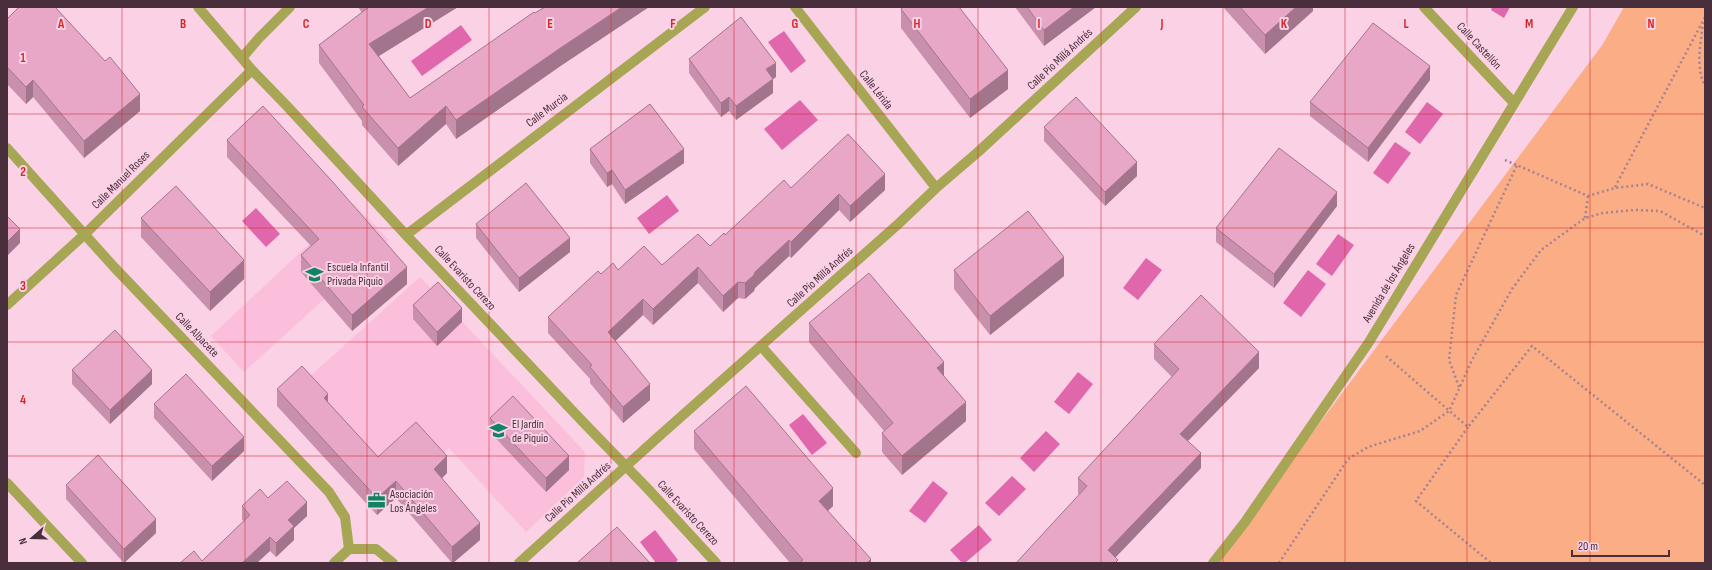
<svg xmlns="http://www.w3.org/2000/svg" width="1712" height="570" font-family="'Sofia Sans Condensed',sans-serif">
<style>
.built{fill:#fbbfdc}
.green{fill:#fbad85}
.water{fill:#e167ac}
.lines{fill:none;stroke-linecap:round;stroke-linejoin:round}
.path{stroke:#a38292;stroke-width:2.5;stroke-dasharray:2 3;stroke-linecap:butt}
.service{stroke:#a7a655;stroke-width:10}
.minor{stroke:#a7a655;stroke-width:10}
.wall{fill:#c890ac}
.shaded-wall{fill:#a3758c}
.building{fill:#e9a7c8;stroke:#a3758c}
.grid{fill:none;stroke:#d62828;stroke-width:1;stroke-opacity:0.55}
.labels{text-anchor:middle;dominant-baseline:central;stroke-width:4;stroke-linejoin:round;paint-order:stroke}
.street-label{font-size:12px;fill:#492f3c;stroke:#fad1e5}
.poi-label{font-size:12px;fill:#492f3c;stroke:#fad1e5;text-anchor:start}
.grid-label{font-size:13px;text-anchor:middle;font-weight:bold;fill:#d62828;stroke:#fad1e5;stroke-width:4;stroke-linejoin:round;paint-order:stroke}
</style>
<rect width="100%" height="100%" fill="#fad1e5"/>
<path class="built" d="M353,203L389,240L244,372L211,336Z
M420,277L585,452L584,477L526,532L449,448L377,515L277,406Z"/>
<path class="green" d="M1624,7H1705V563H1215L1603,44Z"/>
<path class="water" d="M1492,7H1510L1504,18L1491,10Z
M461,25L472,40L422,76L411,61Z
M784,31L806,61L791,73L768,42Z
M800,100L818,120L782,150L764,129Z
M1427,102L1443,114L1420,144L1405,132Z
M1395,142L1411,153L1388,184L1373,173Z
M667,195L679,211L649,234L637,218Z
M256,208L280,234L266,247L242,221Z
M1338,234L1354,245L1332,276L1316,264Z
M1146,258L1162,270L1138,300L1123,288Z
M1308,270L1326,284L1301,317L1283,303Z
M1078,372L1093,384L1069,414L1054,402Z
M803,414L827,443L812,455L789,425Z
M1046,431L1060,444L1034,472L1020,458Z
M1012,476L1026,489L999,516L985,503Z
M933,481L948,493L925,523L909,511Z
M979,525L992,540L965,563H962L950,550Z
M655,530L678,560L675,563H656L640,542Z"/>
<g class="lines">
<path class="path" d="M1703,22C1701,42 1695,67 1705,86
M1505,160L1588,196L1615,188L1648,184L1705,208
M1615,187L1705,17
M1585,218L1588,196
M1386,356L1468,427L1532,346L1705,485
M1459,387L1449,360L1456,295L1517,165
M1468,427L1416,501L1491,563
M1279,563L1348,459L1368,447L1420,431L1449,411L1472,360L1512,289L1541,250L1585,218L1603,213L1635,210L1660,211L1705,236"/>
<path class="service" d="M761,346L856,453"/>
<path class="minor" d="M198,7L252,70L286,105L406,235L584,423L648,489L716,563
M795,7L936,188
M1424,7L1514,103
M242,58L259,38L290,7
M7,148L114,267L329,492L345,517L349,549
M406,235L705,7
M7,305L85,234L252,70
M7,483L82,563
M334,563L349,549H376L393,563
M519,563L657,438L896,226L936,188L978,152L1136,7
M1213,563L1245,522L1369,342L1573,7"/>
</g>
<path class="wall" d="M358,7H458L379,56L410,98L545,7H649L559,67L456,139L446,124L398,166L362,125V121L319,63V45L362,13Z
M1015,7H1096L1044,46Z
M1223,7H1313V11L1265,54Z
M901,9L1008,89L970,118L901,28Z
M7,19L140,111L84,158L33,97L26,104L7,84Z
M689,59L776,77L773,79V93L736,120L729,111L721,117L689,73Z
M1430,80L1368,162L1310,116V102Z
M1044,127L1137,176L1105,206L1044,141Z
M227,140L407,284L352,331L301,272V255L311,246L227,157Z
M590,149L684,163L625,204L612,184L607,187L590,163Z
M791,188L885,190L850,222L839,210L791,258L789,256L755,288L754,291L745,299L738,298L723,312L698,283L653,325L643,315L615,341L650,400L623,423L590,383V379L548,333V317L601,274L618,270L662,265L710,246Z
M1337,206L1274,288L1216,242V228Z
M141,218L244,279L210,311L141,237Z
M476,224L570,252L519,292L476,238Z
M954,270L1064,276L990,335L954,289Z
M413,305L462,322L437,346L413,319Z
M809,323L944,376L966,421L902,475L882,452V433L884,431L809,342Z
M1154,344L1259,368L1188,441L1201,468L1115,558V563L1079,495L1078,493V478L1172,377L1154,359Z
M72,370L152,384L110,424L72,384Z
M277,389L328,402L378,457L447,473L442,478L480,540L453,563H452L396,498L377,515L277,406Z
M154,404L244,451L212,481L154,418Z
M490,418L569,470L546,492L490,432Z
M694,431L833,506L828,511L871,563H790L694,449Z
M66,485L156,533L124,563L66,499Z
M268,498L307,516L294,528V540L276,557L270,551L202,561L244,521L242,520V506Z"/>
<path class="shaded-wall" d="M429,7H458L369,62V44Z
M622,7H649L559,67L456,139V120L559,49Z
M1074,7H1096L1044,46V30Z
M1296,7H1313V11L1265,54V35Z
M776,63V77L773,79V93L736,120V106L766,69Z
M1430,66V80L1368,162V148Z
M1008,70V89L970,118V99Z
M33,80V97L26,104V87Z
M140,94V111L84,158V141Z
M729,97V111L721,117V103Z
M446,106V124L398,166V148Z
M684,149V163L625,204V190Z
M1137,162V176L1105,206V192Z
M612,170V184L607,187V173Z
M885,174V190L850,222V206Z
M1337,192V206L1274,288V274Z
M839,194V210L791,258V242Z
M20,229V243L7,256V242Z
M570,238V252L519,292V278Z
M789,240V256L755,288L754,291L745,299V283L755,272Z
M1064,257V276L990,335V316Z
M244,260V279L210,311V292Z
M407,267V284L352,331V315Z
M698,267V283L653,325V309Z
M738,282V298L723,312V296Z
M643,299V315L608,348V332Z
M462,308V322L437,346V332Z
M1259,352V368L1180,449V434Z
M944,362V381L937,368Z
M152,370V384L110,424V410Z
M650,384V400L623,423V407Z
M328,394V411L324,398Z
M966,402V421L902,475V456Z
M244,437V451L212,481V466Z
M1201,453V468L1110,563L1108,550Z
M447,456V473L434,486V469Z
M569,456V470L546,492V478Z
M396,481V498L377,515V498Z
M833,488V506L819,519V501Z
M307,502V516L294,528V540L276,557V543L288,520Z
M156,519V533L124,563V549Z
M480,523V540L453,563H452V547Z
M270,537V551L257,563H242Z
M871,559V563H867Z"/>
<path class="building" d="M19,7H55L105,61L110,57L140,94L84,141L33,80L26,87L7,67V19Z
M369,7H429L369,44L410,98L534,12L535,13L545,7H622L559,49L456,120L446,106L398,148L362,107L364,105L319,45Z
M903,7H959L1008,70L970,99L901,9Z
M1027,7H1074L1044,30Z
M1240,7H1296L1265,35Z
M741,17L776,63L766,69L773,79L736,106L729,97L721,103L689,59Z
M1373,23L1430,66L1368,148L1310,102Z
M1076,97L1137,162L1105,192L1044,127Z
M650,104L684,149L625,190L612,170L607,173L590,149Z
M263,106L331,180L407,267L352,315L301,255L319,239L227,140Z
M848,134L885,174L850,206L839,194L791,242L789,240L755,272L754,275L745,283L738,282L723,296L698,267L653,309L643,299L608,332L650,384L623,407L590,367L592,365L548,317L598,271L601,274L613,263L618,270L644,246L662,265L698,234L710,246L724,233L725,235L784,180L791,188Z
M1279,148L1337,192L1274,274L1216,228Z
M526,183L570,238L519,278L476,224Z
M176,186L244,260L210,292L141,218Z
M1028,211L1064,257L990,316L954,270Z
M7,216L20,229L7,242Z
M869,273L944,362L937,368L966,402L902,456L882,433L893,423L809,323Z
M438,282L462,308L437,332L413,305Z
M1201,295L1259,352L1180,434L1201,453L1108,550L1118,560L1115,563H1016L1087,486L1078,478L1179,369L1154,344Z
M115,330L152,370L110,410L72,370Z
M302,366L328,394L324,398L378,457L416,422L447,456L434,469L480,523L452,547L396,481L377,498L277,389Z
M186,374L244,437L212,466L154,404Z
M746,386L833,488L819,501L871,559L867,563H799L803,560L694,431Z
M513,396L569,456L546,478L490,418Z
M98,455L156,519L124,549L66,485Z
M287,481L307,502L288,520L294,526L276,543L270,537L242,563H180L194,551L202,561L250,515L242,506L260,489L268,498Z
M617,527L650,563H577Z"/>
<path class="grid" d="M122,7V563M245,7V563M367,7V563M489,7V563M611,7V563M734,7V563M856,7V563M978,7V563M1101,7V563M1223,7V563M1345,7V563M1467,7V563M1590,7V563M7,114H1705M7,228H1705M7,342H1705M7,456H1705"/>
<defs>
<symbol id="school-bare" viewBox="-9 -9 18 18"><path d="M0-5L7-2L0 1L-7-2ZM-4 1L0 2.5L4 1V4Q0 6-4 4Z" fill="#0e8464" stroke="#fad1e5" stroke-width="2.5" paint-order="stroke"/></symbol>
<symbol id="office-bare" viewBox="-9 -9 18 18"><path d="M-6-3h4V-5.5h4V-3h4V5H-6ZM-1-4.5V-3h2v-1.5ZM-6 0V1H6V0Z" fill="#0e8464" stroke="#fad1e5" stroke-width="2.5" paint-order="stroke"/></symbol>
</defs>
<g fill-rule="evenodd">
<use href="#school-bare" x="302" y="262" width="25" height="25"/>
<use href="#school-bare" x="486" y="418" width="25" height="25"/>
<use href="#office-bare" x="364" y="488" width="25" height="25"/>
</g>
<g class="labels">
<g class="street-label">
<text transform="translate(1479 46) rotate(47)">Calle Castellón</text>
<text transform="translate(1060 59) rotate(-43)">Calle Pío Millá Andrés</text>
<text transform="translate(876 90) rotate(52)">Calle Lérida</text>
<text transform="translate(547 110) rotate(-37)">Calle Murcia</text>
<text transform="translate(121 180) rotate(-45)">Calle Manuel Roses</text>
<text transform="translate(820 277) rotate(-42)">Calle Pío Millá Andrés</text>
<text transform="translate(465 278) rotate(47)">Calle Evaristo Cerezo</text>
<text transform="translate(1389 283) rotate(-59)">Avenida de los Ángeles</text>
<text transform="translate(197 335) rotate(46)">Calle Albacete</text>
<text transform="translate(578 492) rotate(-42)">Calle Pío Millá Andrés</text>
<text transform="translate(688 513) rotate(47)">Calle Evaristo Cerezo</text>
</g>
<g class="poi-label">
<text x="327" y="267">Escuela Infantil<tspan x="327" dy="14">Privada Piquio</tspan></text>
<text x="512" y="424">El Jardín<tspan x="512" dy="14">de Piquio</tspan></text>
<text x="390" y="494">Asociación<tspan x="390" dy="14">Los Ángeles</tspan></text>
</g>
</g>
<g class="grid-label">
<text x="61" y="28">A</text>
<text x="183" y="28">B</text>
<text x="306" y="28">C</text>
<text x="428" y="28">D</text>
<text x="550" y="28">E</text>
<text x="673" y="28">F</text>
<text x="795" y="28">G</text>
<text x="917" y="28">H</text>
<text x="1039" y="28">I</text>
<text x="1162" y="28">J</text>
<text x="1284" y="28">K</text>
<text x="1406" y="28">L</text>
<text x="1529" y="28">M</text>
<text x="1651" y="28">N</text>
<text x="23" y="62">1</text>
<text x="23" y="176">2</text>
<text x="23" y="290">3</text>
<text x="23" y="404">4</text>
</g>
<rect width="1712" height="570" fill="none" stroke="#492f3c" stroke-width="16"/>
<g transform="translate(32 538) rotate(250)" stroke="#fad1e5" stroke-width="3" paint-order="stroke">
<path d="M0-3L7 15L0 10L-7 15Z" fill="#492f3c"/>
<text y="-6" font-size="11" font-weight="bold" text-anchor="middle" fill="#492f3c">N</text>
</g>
<path d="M1572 550v6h97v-6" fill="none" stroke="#492f3c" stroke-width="2"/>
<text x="1578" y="550" font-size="12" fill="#492f3c" stroke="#fad1e5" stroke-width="3" paint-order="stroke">20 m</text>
</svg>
